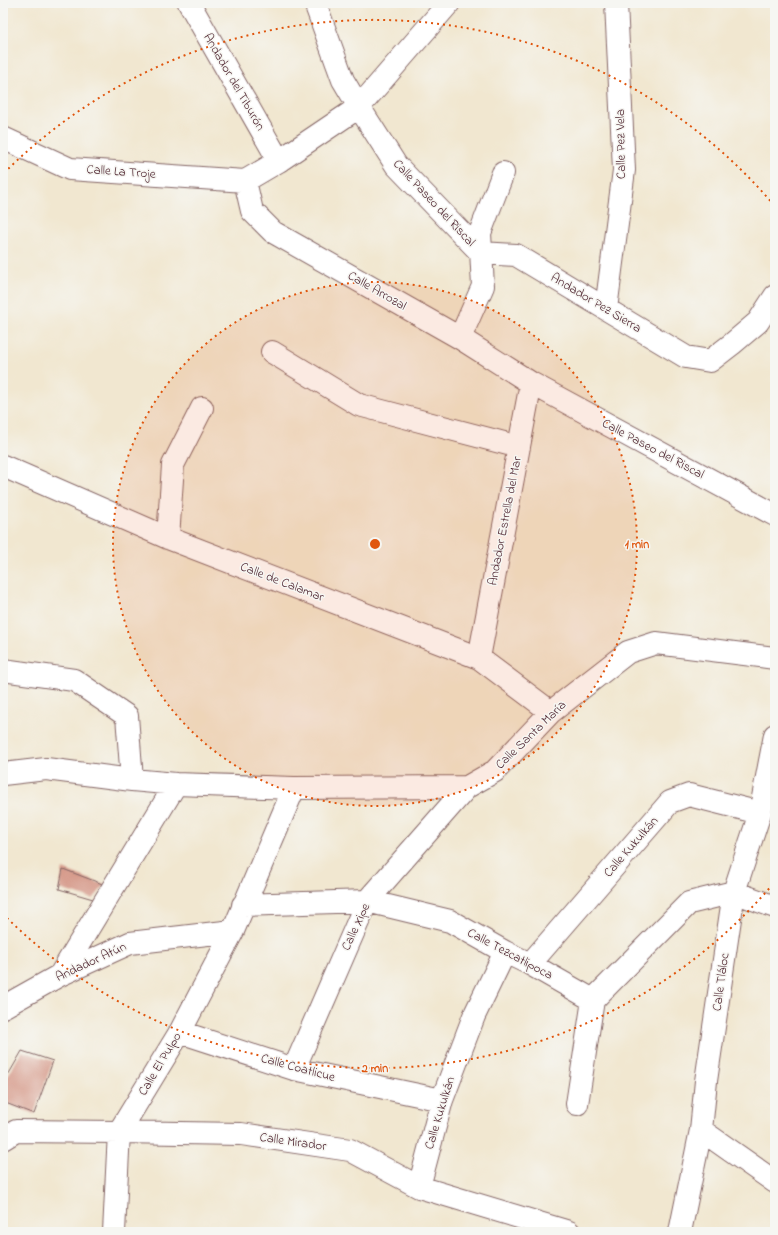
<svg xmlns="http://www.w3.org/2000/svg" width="778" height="1235" font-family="'Indie Flower',sans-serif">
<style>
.building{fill:#d49484}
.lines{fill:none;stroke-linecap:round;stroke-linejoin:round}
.minor-casing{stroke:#846565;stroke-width:24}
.path{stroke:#846565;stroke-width:2.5;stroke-dasharray:1 3;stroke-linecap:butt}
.minor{stroke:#fff;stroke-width:22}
.ring{fill:none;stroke:#e0560e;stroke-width:2;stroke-dasharray:2 4}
.labels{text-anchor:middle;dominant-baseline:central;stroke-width:3;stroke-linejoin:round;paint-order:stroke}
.street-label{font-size:13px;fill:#4a1f2b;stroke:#f6f6f2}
.centre{fill:#e0560e;stroke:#f6f6f2;stroke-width:2}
.ring-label{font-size:12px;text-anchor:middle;font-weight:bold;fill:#e0560e;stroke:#f6f6f2;stroke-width:3;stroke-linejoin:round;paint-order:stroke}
</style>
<rect width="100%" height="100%" fill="#f6f6f2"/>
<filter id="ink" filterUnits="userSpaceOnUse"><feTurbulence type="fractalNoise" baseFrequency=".025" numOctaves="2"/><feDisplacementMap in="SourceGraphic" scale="8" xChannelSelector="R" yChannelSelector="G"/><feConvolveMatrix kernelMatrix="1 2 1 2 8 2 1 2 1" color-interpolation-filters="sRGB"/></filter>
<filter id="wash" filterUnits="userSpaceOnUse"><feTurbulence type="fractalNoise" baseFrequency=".012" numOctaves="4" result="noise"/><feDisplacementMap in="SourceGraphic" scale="16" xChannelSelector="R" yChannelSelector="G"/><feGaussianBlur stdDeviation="0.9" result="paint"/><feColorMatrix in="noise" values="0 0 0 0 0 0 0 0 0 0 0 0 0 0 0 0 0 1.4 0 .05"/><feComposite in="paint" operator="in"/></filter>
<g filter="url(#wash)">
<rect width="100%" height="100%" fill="#f1e7d0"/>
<g id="blocks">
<path class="building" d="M63,869L105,885L93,899L59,889Z
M22,1051L53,1061L34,1114L3,1102V1084Z"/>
</g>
</g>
<g filter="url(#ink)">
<use href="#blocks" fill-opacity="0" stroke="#846565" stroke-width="1"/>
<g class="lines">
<defs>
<path id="minor" d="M189,3L279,161
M315,3L343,80L359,107L396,165L481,253
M3,138L70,169L245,181
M245,181L252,211L273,232L460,338L531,383L775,515
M245,181L279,161L359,107L449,3
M481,253L516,255L686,357L710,361L732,344L758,322L775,296
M606,309L624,170L616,3
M460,338L483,286L480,233L503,173
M272,352L359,405L519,447
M3,466L168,538L479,658L551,712
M168,538L173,465L202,408
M479,658L531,383
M3,670L74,680L127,716L132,780
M3,774L46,769L132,780L176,784L294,788L467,787L495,771L551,712L628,652L656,643L775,658
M243,905L367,901L450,921L505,952L530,964L593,1000
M530,964L670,802L689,795L760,813
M60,975L176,784
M593,1000L689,903L734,892L775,907
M3,1007L60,975L130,943L233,931
M180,1032L294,1069L442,1100
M294,1069L367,901L467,787
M577,1104L593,1000
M701,1130L775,1182
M3,1139L16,1131L119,1132L241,1134L350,1150L419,1187L569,1232
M419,1187L442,1100L474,1016L505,952
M114,1232L119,1132L180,1032L233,931L294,788
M680,1232L701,1130L706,1081L734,892L760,813L775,735"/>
</defs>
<use href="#minor" class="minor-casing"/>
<path class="path" d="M719,3V5"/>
<use href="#minor" class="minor"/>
</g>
</g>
<circle cx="375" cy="544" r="262" fill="#e0560e" fill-opacity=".12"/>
<g class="ring">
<circle cx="375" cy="544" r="262"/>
<path d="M773 884A524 524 0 0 1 4 915M4 173A524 524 0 0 1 773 204"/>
</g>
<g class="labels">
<g class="street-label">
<text transform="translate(234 82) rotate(60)">Andador del Tiburón</text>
<text transform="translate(621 144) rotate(-91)">Calle Pez Vela</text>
<text transform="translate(121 172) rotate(4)">Calle La Troje</text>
<text transform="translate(434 203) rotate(47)">Calle Paseo del Riscal</text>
<text transform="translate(377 291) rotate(30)">Calle Arrozal</text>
<text transform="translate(596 303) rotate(31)">Andador Pez Sierra</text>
<text transform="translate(653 449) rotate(28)">Calle Paseo del Riscal</text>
<text transform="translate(505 521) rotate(-79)">Andador Estrella del Mar</text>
<text transform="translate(282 582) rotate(21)">Calle de Calamar</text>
<text transform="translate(531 735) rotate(-44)">Calle Santa María</text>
<text transform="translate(631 847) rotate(-49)">Calle Kukulkán</text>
<text transform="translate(356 927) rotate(-65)">Calle Xipe</text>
<text transform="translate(510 954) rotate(28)">Calle Tezcatlipoca</text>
<text transform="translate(91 962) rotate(-25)">Andador Atún</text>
<text transform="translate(721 982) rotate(-82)">Calle Tláloc</text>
<text transform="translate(160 1064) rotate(-59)">Calle El Pulpo</text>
<text transform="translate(298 1068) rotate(15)">Calle Coatlicue</text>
<text transform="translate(440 1113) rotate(-73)">Calle Kukulkán</text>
<text transform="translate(293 1142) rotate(8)">Calle Mirador</text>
</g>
</g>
<circle cx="375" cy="544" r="6" class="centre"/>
<g class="ring-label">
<text x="637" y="548">1 min</text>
<text x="375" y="1072">2 min</text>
</g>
<rect width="778" height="1235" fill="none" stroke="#f6f6f2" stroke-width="16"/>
</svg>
